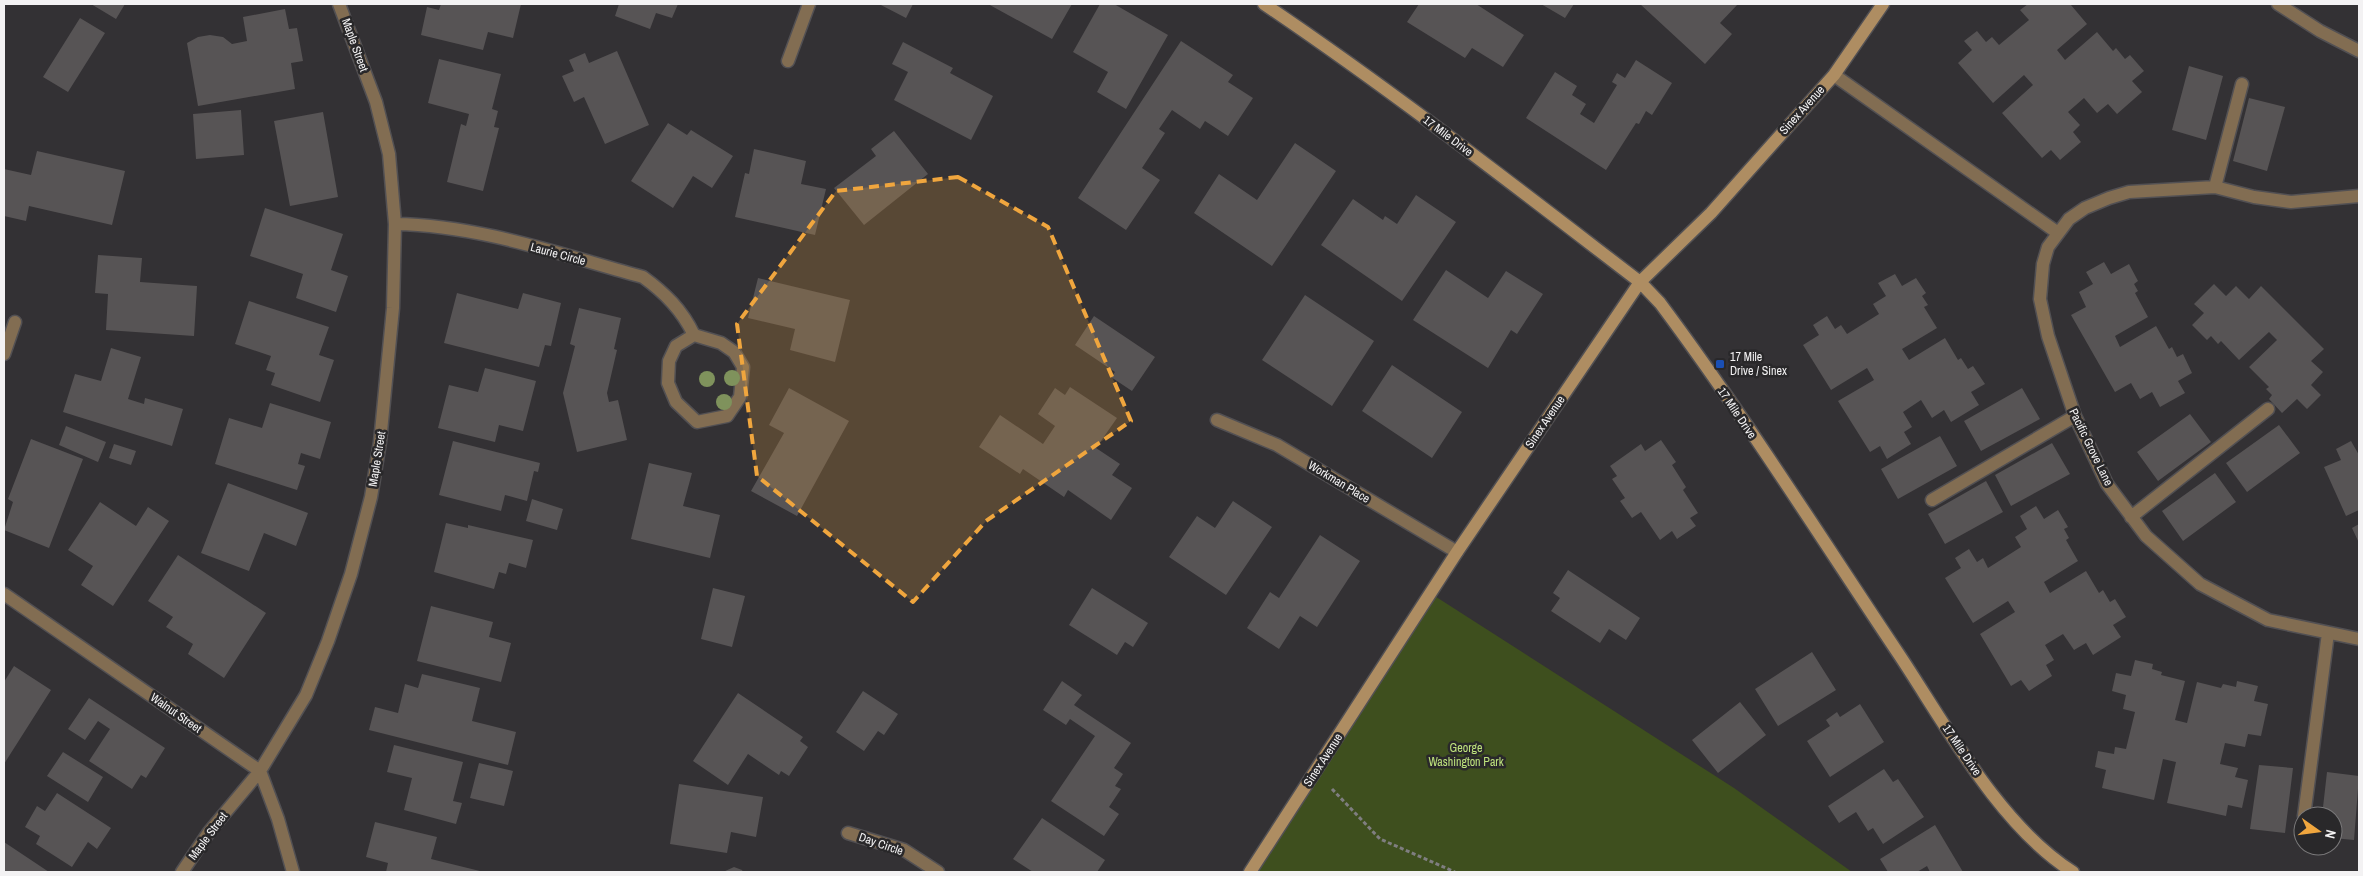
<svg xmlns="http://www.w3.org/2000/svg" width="2363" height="876" font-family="'Archivo Narrow',sans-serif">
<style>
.green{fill:#3e4f1e}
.building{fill:#575455}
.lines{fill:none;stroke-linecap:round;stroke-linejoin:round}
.lane-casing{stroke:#525053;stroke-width:15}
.street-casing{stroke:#525053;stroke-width:15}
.secondary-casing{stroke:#525053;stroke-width:15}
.path{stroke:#7f7e80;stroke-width:3;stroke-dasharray:4 2.5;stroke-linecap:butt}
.lane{stroke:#826d52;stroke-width:12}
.street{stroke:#826d52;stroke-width:12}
.secondary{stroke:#ae8d62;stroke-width:12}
.tree{fill:#7f925c}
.marked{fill:#f0a63e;fill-opacity:0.2;stroke:#f0a63e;stroke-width:4;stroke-dasharray:10 6;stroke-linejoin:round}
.transit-dot{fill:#1a4fb4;stroke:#29282a;stroke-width:2}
.labels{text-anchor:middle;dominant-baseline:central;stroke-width:5;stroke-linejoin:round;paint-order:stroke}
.street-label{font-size:12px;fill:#f3f2f3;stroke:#29282a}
.poi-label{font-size:12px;fill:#f3f2f3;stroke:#29282a;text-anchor:start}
.park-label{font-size:12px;fill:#bee27d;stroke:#29282a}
</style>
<rect width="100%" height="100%" fill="#333134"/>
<path class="green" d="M1430,593L1734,788L1852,872H1250Z"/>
<path class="building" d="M91,4H125L116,19Z
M441,4H521L513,38L488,32L483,50L421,35L427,7L439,10Z
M619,4H678L672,18L656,13L650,29L615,16Z
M879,4H913L906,18Z
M988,4H1072L1052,39Z
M1100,4H1114L1168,35L1126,109L1097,92L1108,72L1073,52Z
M1419,4H1476L1524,35L1503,67L1472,48L1465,58L1407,22Z
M1541,4H1574L1565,18Z
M1640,4H1738L1720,23L1732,34L1705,64Z
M2028,4H2073L2071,5L2087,24L2057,50L2065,60L2097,32L2113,51L2116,48L2125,59L2130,55L2144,71L2132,81L2142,92L2117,114L2108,104L2097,113L2084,98L2068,112L2080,125L2073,132L2081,142L2060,160L2051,150L2042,158L2002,113L2033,85L2024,75L1993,103L1958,63L1972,50L1964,41L1977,31L1986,42L1992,37L1999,45L2029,20L2020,10Z
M285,9L289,29L297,28L303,61L291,63L295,89L198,106L187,43L198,37L210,35L223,37L232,44L247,41L243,17Z
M80,18L105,33L68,92L43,77Z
M1181,41L1233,75L1228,82L1253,98L1228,136L1205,121L1200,129L1172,110L1159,129L1165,133L1142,168L1160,180L1126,230L1078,198Z
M903,42L953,68L950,73L993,96L971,140L894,100L908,72L892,64Z
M617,51L649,125L605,144L584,97L574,102L562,76L574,71L569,60L585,53L589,63Z
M439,59L501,74L492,109L498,111L494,127L499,128L483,191L447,182L461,124L466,126L469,114L428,103Z
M1636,60L1672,83L1652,115L1646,111L1639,124L1636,123L1606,170L1526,118L1555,72L1577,86L1572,95L1586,104L1580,114L1594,123L1617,85L1612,82L1617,73L1625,78Z
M2189,66L2223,76L2206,140L2172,130Z
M2249,98L2285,107L2267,171L2233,161Z
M241,110L244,155L196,159L193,114Z
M323,112L338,197L290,206L274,121Z
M668,123L687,135L691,130L733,156L712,188L693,176L673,208L631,181Z
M894,131L928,174L864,225L834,188L876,156L871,149Z
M1295,143L1336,171L1272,266L1194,213L1219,174L1257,200Z
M754,149L806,161L801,184L826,189L815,235L735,217L745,173L749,174Z
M37,151L125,171L112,225L29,206L26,221L4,216V169L31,175Z
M1416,195L1456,222L1402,301L1321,245L1353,199L1383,220L1385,216L1397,224Z
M265,208L343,234L331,270L348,276L336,312L296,298L303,274L250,256Z
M98,255L142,258L140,282L197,286L194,336L106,330L108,294L95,293Z
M2104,262L2111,274L2129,264L2138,281L2134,284L2138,291L2135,293L2148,317L2115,336L2120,347L2156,326L2169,349L2172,347L2177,357L2183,354L2192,373L2178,381L2185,393L2160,407L2152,392L2140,399L2131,383L2115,392L2071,315L2086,307L2079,292L2093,284L2086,272Z
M1446,270L1488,298L1506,271L1543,294L1517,334L1511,330L1488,368L1413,320Z
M1895,274L1902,286L1916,278L1926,293L1922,296L1928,305L1924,307L1937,328L1902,349L1909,360L1945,338L1958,360L1961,358L1968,369L1973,366L1985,384L1971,392L1979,405L1951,422L1944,410L1932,418L1921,400L1903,412L1912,427L1904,432L1911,444L1887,459L1880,446L1870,452L1838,401L1874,380L1867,368L1831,390L1803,345L1819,335L1813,325L1827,316L1835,329L1841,325L1847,334L1879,314L1873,304L1886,296L1878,283Z
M758,278L850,300L835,362L790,350L795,329L748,318Z
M2214,284L2226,296L2236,286L2249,299L2261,286L2324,349L2311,361L2323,372L2311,385L2321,395L2307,409L2297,399L2282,413L2269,399L2272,395L2266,389L2269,387L2249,367L2277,340L2269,332L2239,360L2221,341L2218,344L2211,336L2207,340L2192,325L2204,313L2194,304Z
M457,293L518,309L523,293L561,303L551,346L545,345L539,367L444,343Z
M1305,295L1374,341L1332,406L1262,360Z
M249,301L329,327L319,355L334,360L320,402L271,385L275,373L266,370L271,356L235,344Z
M579,308L621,318L614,349L617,350L607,393L609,402L618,400L627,440L577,452L563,393L575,346L570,344Z
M1094,316L1155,357L1132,391L1111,377L1115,372L1075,345Z
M111,348L141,357L128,399L144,404L145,398L183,409L172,446L63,412L75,374L101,381Z
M1392,365L1462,412L1432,458L1362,411Z
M485,368L536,381L523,431L499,425L495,442L438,428L449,385L478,392Z
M1070,387L1117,418L1096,448L1120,464L1112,475L1132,488L1111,520L1068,490L1064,497L1023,469L1020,474L979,447L1000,415L1043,444L1055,426L1038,414L1055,388L1065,395Z
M789,388L849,421L797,516L751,491L784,433L769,425Z
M2022,388L2040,419L1981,451L1964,421Z
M270,403L331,422L320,459L301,453L298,464L305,466L297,490L215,464L229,418L262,428Z
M2190,414L2211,442L2158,481L2137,452Z
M2279,425L2300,453L2247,492L2226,463Z
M66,426L106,442L98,462L59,445Z
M1940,436L1957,466L1898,499L1881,469Z
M31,439L83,459L49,548L4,530L13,502L8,499Z
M1661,440L1676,462L1672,465L1686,487L1683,490L1698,513L1690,518L1696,526L1677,539L1672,531L1660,540L1641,512L1632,518L1620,501L1625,498L1612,479L1617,476L1610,466L1641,444L1645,451Z
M453,441L540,463L538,472L534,471L527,501L505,495L501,511L439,495Z
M2351,441L2359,455V510L2346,516L2324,467L2341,460L2336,449Z
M2052,443L2070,474L2011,506L1995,475Z
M114,444L136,451L131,465L109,458Z
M649,463L692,473L683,506L720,515L710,558L631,539Z
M2215,473L2236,502L2183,541L2162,511Z
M1986,481L2003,512L1945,544L1928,514Z
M228,483L308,513L296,546L264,533L249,571L201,553Z
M532,499L563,509L557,530L526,521Z
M1233,501L1272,527L1226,595L1169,557L1197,516L1215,528Z
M100,502L136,526L148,507L169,521L113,606L81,585L93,566L68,550Z
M2036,506L2044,519L2058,510L2068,527L2064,529L2069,538L2066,540L2078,561L2044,582L2050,593L2086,571L2099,593L2103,590L2110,602L2115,599L2126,617L2113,625L2121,637L2093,655L2086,643L2074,650L2063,634L2045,645L2054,660L2046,665L2052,676L2029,691L2021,680L2011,686L1980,634L2015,612L2008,601L1973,623L1945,578L1961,568L1955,558L1969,549L1977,562L1983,558L1988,568L2021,547L2015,537L2027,529L2020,516Z
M446,523L468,528V525L533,540L526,568L509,563L506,574L499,572L494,589L434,572Z
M2359,524V543L2352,528Z
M1320,535L1360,561L1317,627L1300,616L1279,649L1247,628L1270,592L1279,598Z
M178,555L266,613L224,678L188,654L193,644L166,627L173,617L148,601Z
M1568,570L1640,618L1626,640L1609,629L1600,643L1551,611L1560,598L1553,593Z
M713,588L745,596L732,647L701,639Z
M1092,588L1148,623L1133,647L1125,642L1117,655L1069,625Z
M431,606L493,622L489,637L511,643L501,682L417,661Z
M1812,652L1836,690L1778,726L1755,689Z
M2135,660L2153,664L2152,669L2162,672L2161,675L2185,681L2175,720L2187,723L2197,682L2221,688L2223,684L2236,687L2237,681L2258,686L2254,701L2268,704L2261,736L2248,734L2245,747L2225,743L2220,764L2238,768L2235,777L2248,780L2242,808L2228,805L2226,816L2167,803L2176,762L2163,759L2154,800L2102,788L2106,770L2095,767L2098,751L2114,754L2115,747L2126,749L2135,712L2123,709L2126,695L2112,691L2116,673L2131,676Z
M14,666L51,690L4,764V682Z
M422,674L480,688L472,721L516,732L508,765L369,730L375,707L398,713L405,684L418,688Z
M1062,681L1082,695L1074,705L1131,743L1114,768L1123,774L1115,786L1121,789L1109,807L1119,814L1104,836L1051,801L1095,736L1070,719L1066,725L1043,710Z
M863,691L898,714L884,735L878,731L864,751L836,732Z
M738,693L803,737L800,741L808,747L789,776L781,771L779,775L748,754L728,785L693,761Z
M89,698L165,748L146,778L141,775L132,789L89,761L110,729L98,721L85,740L68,729Z
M1740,702L1766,735L1718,773L1692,740Z
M1860,704L1884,742L1830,777L1807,741L1830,726L1826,720L1837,712L1840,717Z
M394,745L463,762L453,801L462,803L456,824L404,810L412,778L387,772Z
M63,752L103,777L88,802L47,776Z
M479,763L513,771L504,806L470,798Z
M2259,765L2293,768L2285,833L2250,829Z
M1884,769L1893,782L1898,779L1924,817L1883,844L1873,828L1868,831L1856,812L1839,823L1828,806Z
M2327,772L2359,776L2354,840L2333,838V816H2322Z
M679,784L763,797L756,837L731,832L727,853L670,844Z
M57,793L111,828L97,849L88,842L72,867L36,844L40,836L25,827L37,806L45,811Z
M1042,818L1105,860L1097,872H1033L1013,859Z
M375,822L437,837L431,859L484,872H386L388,863L366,857Z
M1935,825L1963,872H1930L1927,866L1917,872H1888L1880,859Z
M4,842L49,872H4Z
M734,867L742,870L743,872H723Z"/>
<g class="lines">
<defs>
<path id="lane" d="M1834,75L2058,233
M2215,187L2242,84
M2359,196L2291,202L2254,197L2215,187L2129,192L2109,198L2085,208L2069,219L2048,247L2043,264L2040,299L2048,336L2075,416L2107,484L2146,536L2200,584L2268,620L2359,639
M1932,500L2075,416
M2131,517L2268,409
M2304,816L2328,633
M2302,835L2303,824"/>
<path id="street" d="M2278,4L2320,31L2359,51
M788,61L809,4
M395,224C479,225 562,255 643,277C665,293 682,310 694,335L676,346L669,361L668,383L676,402L697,422L727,416L740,397L743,367L734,352L721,343L694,335
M4,354L15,322
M1217,420L1277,445L1457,552
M4,594L260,771L278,819L293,872
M848,833L904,850L938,872
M182,872L209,832L260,771L306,695L328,641L351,574L371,497L380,442L393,308L395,224L389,154L376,102L339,4"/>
<path id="secondary" d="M1264,4C1393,91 1516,187 1640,282L1660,303C1745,417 1821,538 1900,656C1947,727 2000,826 2073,872
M1250,872L1457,552L1640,282L1711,213L1834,75L1883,4"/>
</defs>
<use href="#lane" class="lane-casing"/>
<use href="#street" class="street-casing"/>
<use href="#secondary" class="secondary-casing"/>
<path class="path" d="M1332,789L1380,839L1455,872"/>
<use href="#lane" class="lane"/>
<use href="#street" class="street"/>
<use href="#secondary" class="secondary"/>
</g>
<g class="tree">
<circle cx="732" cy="378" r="8"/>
<circle cx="707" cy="379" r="8"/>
<circle cx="724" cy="402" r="8"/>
</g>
<path class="marked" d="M958,177L1048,227L1131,421L986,521L913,602L757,476L737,324L836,191Z"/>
<rect class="transit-dot" x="1715" y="359" width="10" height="10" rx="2.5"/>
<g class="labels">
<g class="street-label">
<text transform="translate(355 45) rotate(70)">Maple Street</text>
<text transform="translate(1802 110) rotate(-48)">Sinex Avenue</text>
<text transform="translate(1448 136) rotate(37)">17 Mile Drive</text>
<text transform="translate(558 254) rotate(15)">Laurie Circle</text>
<text transform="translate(1737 413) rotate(56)">17 Mile Drive</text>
<text transform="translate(1545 422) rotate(-56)">Sinex Avenue</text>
<text transform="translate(2091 447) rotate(64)">Pacific Grove Lane</text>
<text transform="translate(377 459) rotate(-81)">Maple Street</text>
<text transform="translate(1339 482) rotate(31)">Workman Place</text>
<text transform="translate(176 713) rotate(35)">Walnut Street</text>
<text transform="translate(1962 750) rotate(56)">17 Mile Drive</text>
<text transform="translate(1323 760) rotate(-57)">Sinex Avenue</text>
<text transform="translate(208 836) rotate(-53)">Maple Street</text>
<text transform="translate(881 844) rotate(19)">Day Circle</text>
</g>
<g class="poi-label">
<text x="1730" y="357">17 Mile<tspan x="1730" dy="14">Drive / Sinex</tspan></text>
</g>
<g class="park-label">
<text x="1466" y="748">George<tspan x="1466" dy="14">Washington Park</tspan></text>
</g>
</g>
<rect width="2363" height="876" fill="none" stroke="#f3f2f3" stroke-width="10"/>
<g transform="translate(2318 831) rotate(104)"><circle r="24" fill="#29282a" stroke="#7a797a"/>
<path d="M0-4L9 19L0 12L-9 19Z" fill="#f0a63e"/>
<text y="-8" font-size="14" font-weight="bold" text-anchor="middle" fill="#f3f2f3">N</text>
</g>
</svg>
